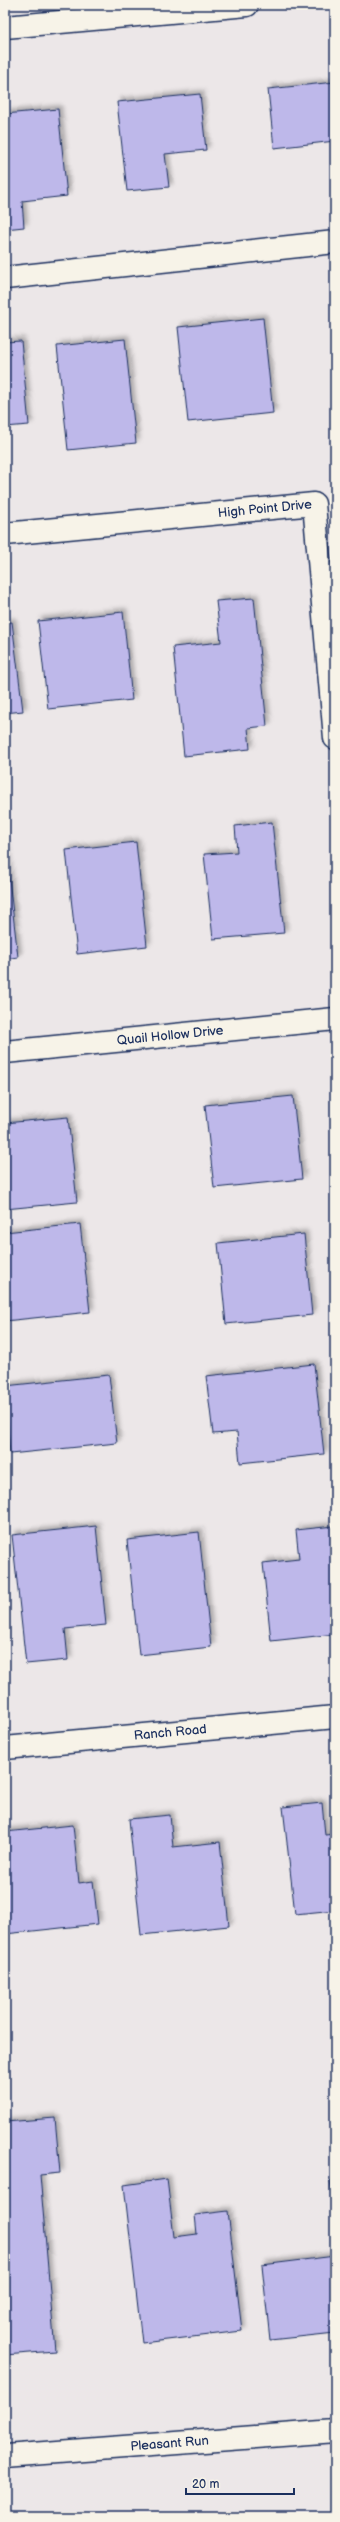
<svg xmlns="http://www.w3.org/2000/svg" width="340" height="2522" font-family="'Balsamiq Sans',sans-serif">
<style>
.building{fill:#beb8ea;stroke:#1b2f5e;filter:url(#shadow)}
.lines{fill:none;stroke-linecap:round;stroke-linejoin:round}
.minor-casing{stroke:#1b2f5e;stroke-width:25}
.minor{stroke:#f7f3e8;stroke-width:22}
.labels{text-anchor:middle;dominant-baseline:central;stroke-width:3;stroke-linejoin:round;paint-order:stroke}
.street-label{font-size:13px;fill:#1b2f5e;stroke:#f7f3e8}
</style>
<defs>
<filter id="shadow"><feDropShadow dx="3.5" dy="-3.5" stdDeviation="2" flood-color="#0004"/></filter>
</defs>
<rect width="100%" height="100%" fill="#ece7e8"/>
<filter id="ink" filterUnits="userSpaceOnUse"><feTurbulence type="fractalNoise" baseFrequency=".025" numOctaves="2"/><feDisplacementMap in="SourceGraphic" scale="8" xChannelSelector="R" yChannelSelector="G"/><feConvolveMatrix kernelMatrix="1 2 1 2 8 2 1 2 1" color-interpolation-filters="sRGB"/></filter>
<g filter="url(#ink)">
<path class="building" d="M335,82V141L274,148L268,89Z
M200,94L206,150L165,154L169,187L127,191L117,102Z
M58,109L67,196L22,201L24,227L5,229V114Z
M263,318L273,413L188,422L178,327Z
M125,339L136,443L68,450L57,346Z
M21,341L29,425L5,427V342Z
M254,598L267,726L248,728L250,749L184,756L173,647L221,642L216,601Z
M123,612L132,700L48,709L38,621Z
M12,622L23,711L5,713V623Z
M272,822L284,933L213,939L204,854L237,852L235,826Z
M136,842L147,946L77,954L66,850Z
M5,844L18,957L5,959Z
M293,1096L302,1179L214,1188L205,1105Z
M68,1117L77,1202L5,1209V1123Z
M80,1224L90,1312L5,1321V1232Z
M304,1234L312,1315L226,1324L218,1243Z
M314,1364L324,1454L240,1463L237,1432L213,1434L206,1376Z
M109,1375L117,1443L10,1454L5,1386Z
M96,1526L106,1625L65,1629L68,1660L26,1664L12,1535Z
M334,1526L335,1634L271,1641L263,1563L299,1559L296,1530Z
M199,1532L211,1647L139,1655L127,1540Z
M322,1803L325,1835L335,1834V1910L295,1914L283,1807Z
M170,1815L173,1847L220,1842L229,1926L141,1935L129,1819Z
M73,1825L79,1883L93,1881L98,1924L5,1934V1832Z
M55,2118L60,2173L40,2175L55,2351L5,2355V2122Z
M167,2179L174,2237L197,2234L195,2215L228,2211L242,2331L142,2343L124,2185Z
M335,2180V2223L330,2181Z
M335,2256V2333L270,2340L262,2265Z"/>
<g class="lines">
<defs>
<g id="minor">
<path d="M5,27L247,5"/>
<path d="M5,278L335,242"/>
<path id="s1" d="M5,534L314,504L335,738"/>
<path id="s2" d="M5,1052L335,1019"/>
<path id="s3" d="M5,1748L335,1717"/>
<path id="s4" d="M5,2456L335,2431"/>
</g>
</defs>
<use href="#minor" class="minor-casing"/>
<use href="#minor" class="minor"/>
</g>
</g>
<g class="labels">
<g class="street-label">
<text stroke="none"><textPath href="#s1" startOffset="261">High Point Drive</textPath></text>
<text stroke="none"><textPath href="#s2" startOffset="166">Quail Hollow Drive</textPath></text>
<text stroke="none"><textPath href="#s3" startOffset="166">Ranch Road</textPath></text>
<text stroke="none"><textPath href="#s4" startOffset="165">Pleasant Run</textPath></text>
</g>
</g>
<rect width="340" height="2522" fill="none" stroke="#f7f3e8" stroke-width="20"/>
<rect x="10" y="10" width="320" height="2502" fill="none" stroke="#1b2f5e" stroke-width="1.5" filter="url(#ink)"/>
<path d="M186 2488v6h108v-6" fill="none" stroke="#1b2f5e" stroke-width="2"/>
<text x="192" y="2488" font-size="12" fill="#1b2f5e" stroke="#f7f3e8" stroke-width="3" paint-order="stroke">20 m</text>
</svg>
